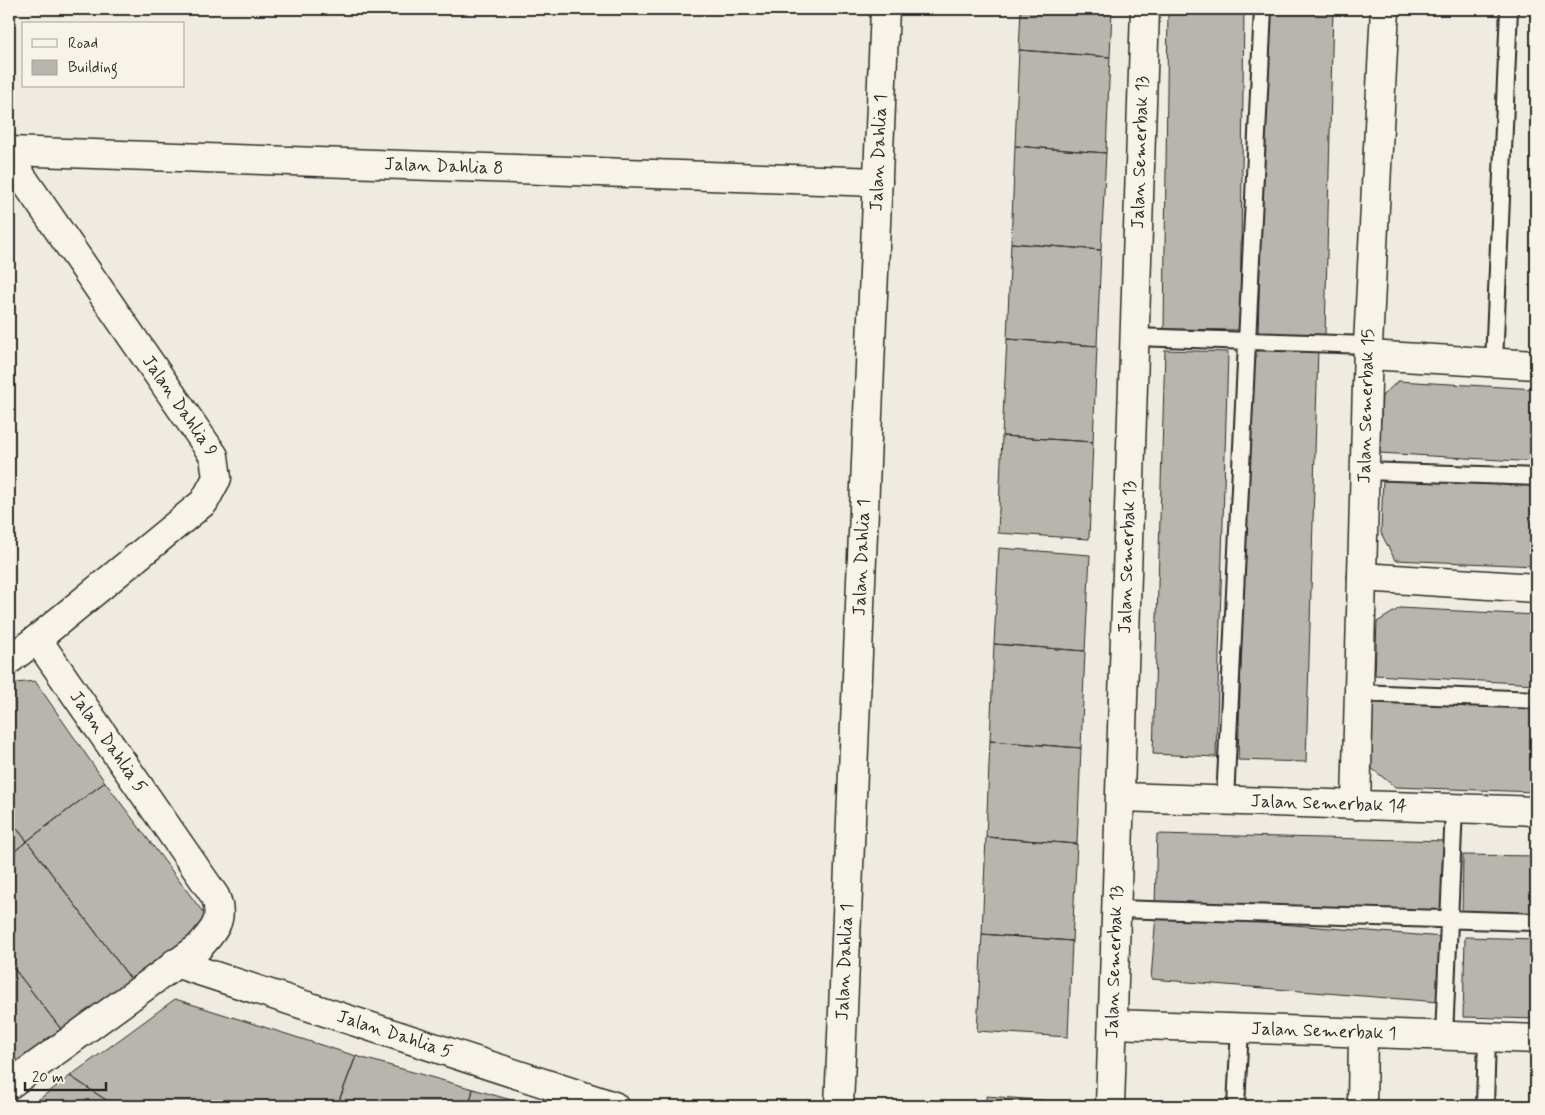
<svg xmlns="http://www.w3.org/2000/svg" width="1545" height="1115" font-family="Mynerve,sans-serif">
<style>
.building{fill:#b8b5ae;stroke:#2b2b2b}
.lines{fill:none;stroke-linecap:round;stroke-linejoin:round}
.lane-casing{stroke:#2b2b2b;stroke-width:20}
.street-casing{stroke:#2b2b2b;stroke-width:31}
.lane{stroke:#f7f3e8;stroke-width:16}
.street{stroke:#f7f3e8;stroke-width:28}
.labels{text-anchor:middle;dominant-baseline:central;stroke-width:4.5;stroke-linejoin:round;paint-order:stroke}
.street-label{font-size:18px;fill:#2b2b2b;stroke:#f7f3e8}
</style>
<rect width="100%" height="100%" fill="#efebe0"/>
<filter id="ink" filterUnits="userSpaceOnUse"><feTurbulence type="fractalNoise" baseFrequency=".02" numOctaves="2"/><feDisplacementMap in="SourceGraphic" scale="10" xChannelSelector="R" yChannelSelector="G"/><feConvolveMatrix kernelMatrix="1 2 1 2 8 2 1 2 1" color-interpolation-filters="sRGB"/></filter>
<g filter="url(#ink)">
<path class="building" d="M1021,9H1112L1110,57L1019,50Z
M1168,9H1244L1240,330L1164,329Z
M1267,9H1333L1325,335L1258,334Z
M1019,50L1110,57L1106,153L1015,146Z
M1015,146L1106,153L1101,250L1011,243Z
M1011,243L1101,250L1097,346L1007,339Z
M1007,339L1097,346L1093,442L1002,436Z
M1250,347L1318,349L1306,762L1238,760Z
M1165,350L1228,352L1216,757L1153,754Z
M1398,381L1536,389V462L1379,453L1382,396Z
M1002,436L1093,442L1089,539L998,533Z
M1383,477L1536,484V566L1395,560L1381,533Z
M999,548L1090,555L1085,651L994,644Z
M1400,608L1536,615V684L1375,675L1377,622Z
M994,644L1085,651L1081,748L990,741Z
M35,681L105,782L27,841L9,819V689L16,683Z
M1373,701L1536,708V792L1395,787L1370,767Z
M990,741L1081,748L1077,844L986,837Z
M105,782L211,923L133,982L27,841Z
M9,819L27,841L9,856Z
M1157,834L1447,841L1445,914L1155,906Z
M986,837L1077,844L1072,941L982,934Z
M27,841L133,982L64,1033L9,962V856Z
M1463,855L1536,856V913L1462,912Z
M1156,914L1443,937L1438,1002L1151,979Z
M982,934L1072,941L1068,1037L977,1031Z
M1465,937L1536,939V1019L1463,1017Z
M9,962L64,1033L9,1074Z
M175,999L356,1056L337,1106H115L70,1076Z
M356,1056L473,1089L469,1106H337Z
M70,1076L115,1106H30Z
M473,1089L532,1106H469Z
M986,1096L1077,1103V1106H986Z"/>
<g class="lines">
<defs>
<path id="lane" d="M1135,337L1368,345
M1494,363L1509,9
M1365,471L1536,477
M1359,693L1536,700
M1225,801L1263,9
M1117,909L1536,922
M1444,1036L1454,808
M1236,1106L1240,1028
M1485,1106L1487,1037"/>
<g id="street">
<path id="s1" d="M9,151L878,182"/>
<path id="s2" d="M9,158L214,456L217,478L204,502L37,639L9,660"/>
<path d="M1368,355L1536,365"/>
<path d="M1362,577L1536,588"/>
<path id="s3" d="M1121,797L1536,811"/>
<path id="s4" d="M1356,805L1368,345L1385,9"/>
<path id="s5" d="M175,963L614,1106"/>
<path id="s6" d="M1113,1024L1536,1039"/>
<path d="M9,1085L198,948C214,931 225,919 215,896L37,639"/>
<path id="s7" d="M839,1106L885,9"/>
<path id="s8" d="M1110,1106L1145,9"/>
<path d="M1362,1106L1363,1033"/>
</g>
</defs>
<use href="#lane" class="lane-casing"/>
<use href="#street" class="street-casing"/>
<use href="#lane" class="lane"/>
<use href="#street" class="street"/>
</g>
</g>
<g class="labels">
<g class="street-label">
<text stroke="none"><textPath href="#s7" startOffset="954">Jalan Dahlia 1</textPath></text>
<text stroke="none"><textPath href="#s8" startOffset="954">Jalan Semerbak 13</textPath></text>
<text stroke="none"><textPath href="#s1" startOffset="435">Jalan Dahlia 8</textPath></text>
<text stroke="none"><textPath href="#s2" startOffset="301">Jalan Dahlia 9</textPath></text>
<text stroke="none"><textPath href="#s4" startOffset="399">Jalan Semerbak 15</textPath></text>
<text stroke="none"><textPath href="#s7" startOffset="549">Jalan Dahlia 1</textPath></text>
<text stroke="none"><textPath href="#s8" startOffset="549">Jalan Semerbak 13</textPath></text>
<text transform="translate(108 742) rotate(55)">Jalan Dahlia 5</text>
<text stroke="none"><textPath href="#s3" startOffset="208">Jalan Semerbak 14</textPath></text>
<text stroke="none"><textPath href="#s7" startOffset="144">Jalan Dahlia 1</textPath></text>
<text stroke="none"><textPath href="#s8" startOffset="144">Jalan Semerbak 13</textPath></text>
<text stroke="none"><textPath href="#s6" startOffset="211">Jalan Semerbak 1</textPath></text>
<text stroke="none"><textPath href="#s5" startOffset="231">Jalan Dahlia 5</textPath></text>
</g>
</g>
<rect width="1545" height="1115" fill="none" stroke="#f7f3e8" stroke-width="30"/>
<rect x="15" y="15" width="1515" height="1085" fill="none" stroke="#2b2b2b" stroke-width="2" filter="url(#ink)"/>
<rect x="22" y="22" width="162" height="65" fill="#f7f3e8" stroke="#a5a39c"/>
<rect x="32" y="39" width="25" height="8" fill="#f7f3e8" stroke="#a5a39c"/>
<text x="68" y="48" font-size="15" fill="#2b2b2b">Road</text>
<rect x="32" y="60" width="25" height="15" fill="#b8b5ae" stroke="#a5a39c"/>
<text x="68" y="72" font-size="15" fill="#2b2b2b">Building</text>
<path d="M25 1082v8h81v-8" fill="none" stroke="#2b2b2b" stroke-width="2.5"/>
<text x="32" y="1082" font-size="15" fill="#2b2b2b" stroke="#f7f3e8" stroke-width="4" paint-order="stroke">20 m</text>
</svg>
